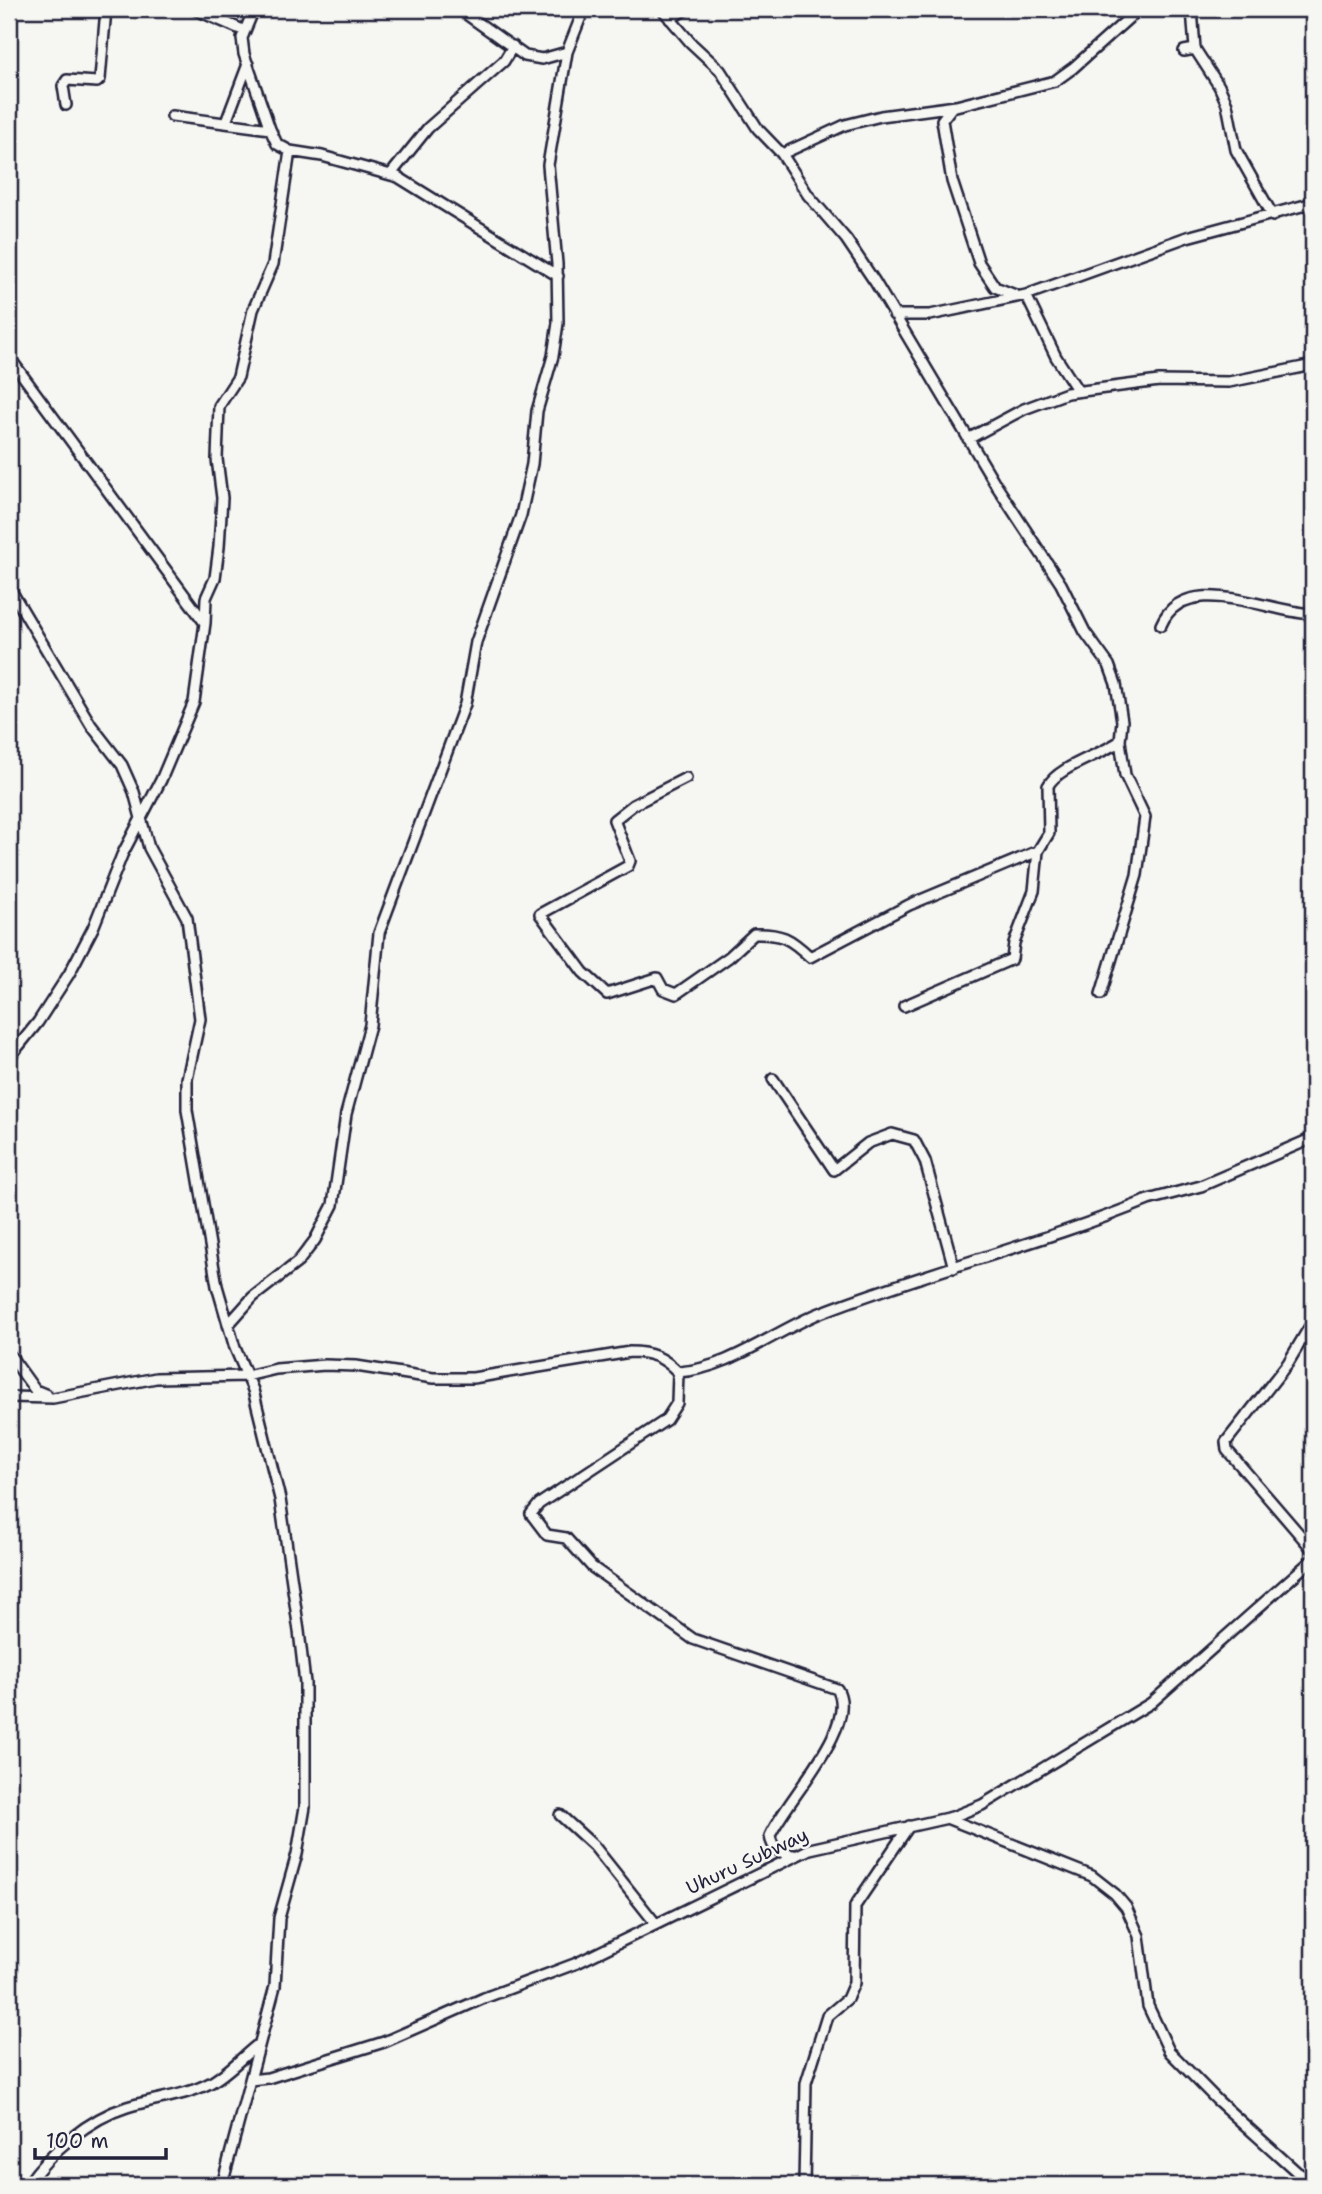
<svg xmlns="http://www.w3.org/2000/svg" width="1322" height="2194" font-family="'Shantell Sans',sans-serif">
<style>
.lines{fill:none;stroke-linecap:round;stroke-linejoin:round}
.street-casing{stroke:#22223b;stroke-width:14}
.street{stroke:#f6f6f2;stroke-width:9}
.labels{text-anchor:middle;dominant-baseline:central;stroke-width:5;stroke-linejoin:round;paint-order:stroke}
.street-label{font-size:19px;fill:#22223b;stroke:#f6f6f2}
</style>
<rect width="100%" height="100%" fill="#f6f6f2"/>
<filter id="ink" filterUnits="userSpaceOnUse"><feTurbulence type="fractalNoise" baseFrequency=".0143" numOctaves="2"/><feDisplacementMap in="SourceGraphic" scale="14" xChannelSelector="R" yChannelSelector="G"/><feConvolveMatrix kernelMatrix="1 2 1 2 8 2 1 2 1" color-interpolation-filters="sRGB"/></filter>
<g filter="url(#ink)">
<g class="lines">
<defs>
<path id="street" d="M194,9L245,31
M254,9L242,38L244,54L270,129
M459,9L525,56L542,59L567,52
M662,9L691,43L720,70L758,129L782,154L808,195L846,239L875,282L996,485L1061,584L1085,632L1109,665L1116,684L1122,721L1120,741C1101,755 1057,767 1048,786L1049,833L1038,851L1034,891L1014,943L1012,959L904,1006
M1192,9L1195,49L1219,86L1227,104L1236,150L1273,216
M670,19L686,9
M1184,51L1195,49
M66,105L63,86L67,80L97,82L100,79L106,9
M952,107L942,120L952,181L979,263L995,287L1015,295
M172,116L270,129L277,144L290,151L322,156L398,177L558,276
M226,122L248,64
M782,154L845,125L881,116L956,106L1055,81L1073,68L1139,9
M391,174L428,128L504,61L513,46
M1026,295L1056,357L1078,391
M894,315H930L1026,295L1187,237L1313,203
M9,357L205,623L194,702L161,780L122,855L93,928L69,974L38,1022L9,1058
M968,439L1024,409L1067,393L1159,381L1229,382L1313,365
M9,587L91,725L122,765L134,792L149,848L187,918L200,1019L187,1079V1110L217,1286L235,1348L253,1390L280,1499L299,1631L305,1683V1807L297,1854L279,1918L275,1986L222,2185
M205,623L206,598L215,578L219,547L222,498L217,459L219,406L238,377L253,310L273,264L290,151
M1161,625C1184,569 1269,613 1313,614
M686,778L633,805L614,820L630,861L628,866L540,914L583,972L607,994L657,978L663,989L676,994L729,957L754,934C781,933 790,938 810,957L909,905L1038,851
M1101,994L1137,875L1145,817L1125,775L1120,741
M773,1079L834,1170L868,1143L892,1134L914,1140L925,1161L954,1268
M1313,1321L1288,1363L1226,1442L1227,1450L1313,1550
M228,1325L253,1297L298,1262L315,1240L333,1205L346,1114L370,1025L379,933L465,704L476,642L521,515L532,464L537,411L553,356L558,323L557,264L548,165L567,52L584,9
M9,1354L35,1390L47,1395
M678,1372L677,1403L666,1420L539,1504L531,1514L547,1535L566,1538L592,1567L693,1639L837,1689C860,1725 785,1801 770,1836C772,1850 781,1854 794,1855
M9,1397L53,1398L156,1378L247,1376L276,1369L325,1365L356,1366L433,1378H473L630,1352C651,1352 663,1357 678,1372C729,1369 773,1332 820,1313C927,1271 1041,1244 1148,1200L1201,1186L1313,1138
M560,1815L594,1846L656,1924
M949,1819L1092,1876L1115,1894L1126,1907L1139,1936L1148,2006L1169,2051L1217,2100L1297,2172L1313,2182
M250,2080L268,2078L384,2042L484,1998L577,1963L810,1849L952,1817L982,1805L1151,1703L1313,1559
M27,2185C50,2152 88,2119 127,2107C155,2098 183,2097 210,2083C227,2074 241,2058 256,2046
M804,2185L806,2083L827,2016L847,1999L854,1983L855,1906L909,1826"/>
</defs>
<use href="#street" class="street-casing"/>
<use href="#street" class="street"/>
</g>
</g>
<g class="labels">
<g class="street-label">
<text transform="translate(747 1861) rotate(-25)">Uhuru Subway</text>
</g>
</g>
<rect width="1322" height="2194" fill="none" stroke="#f6f6f2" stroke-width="35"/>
<rect x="18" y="18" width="1287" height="2159" fill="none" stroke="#22223b" stroke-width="2.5" filter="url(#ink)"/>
<path d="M35 2148v10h131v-10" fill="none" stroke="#22223b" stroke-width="3.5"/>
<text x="46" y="2148" font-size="21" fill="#22223b" stroke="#f6f6f2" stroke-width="5" paint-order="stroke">100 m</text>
</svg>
